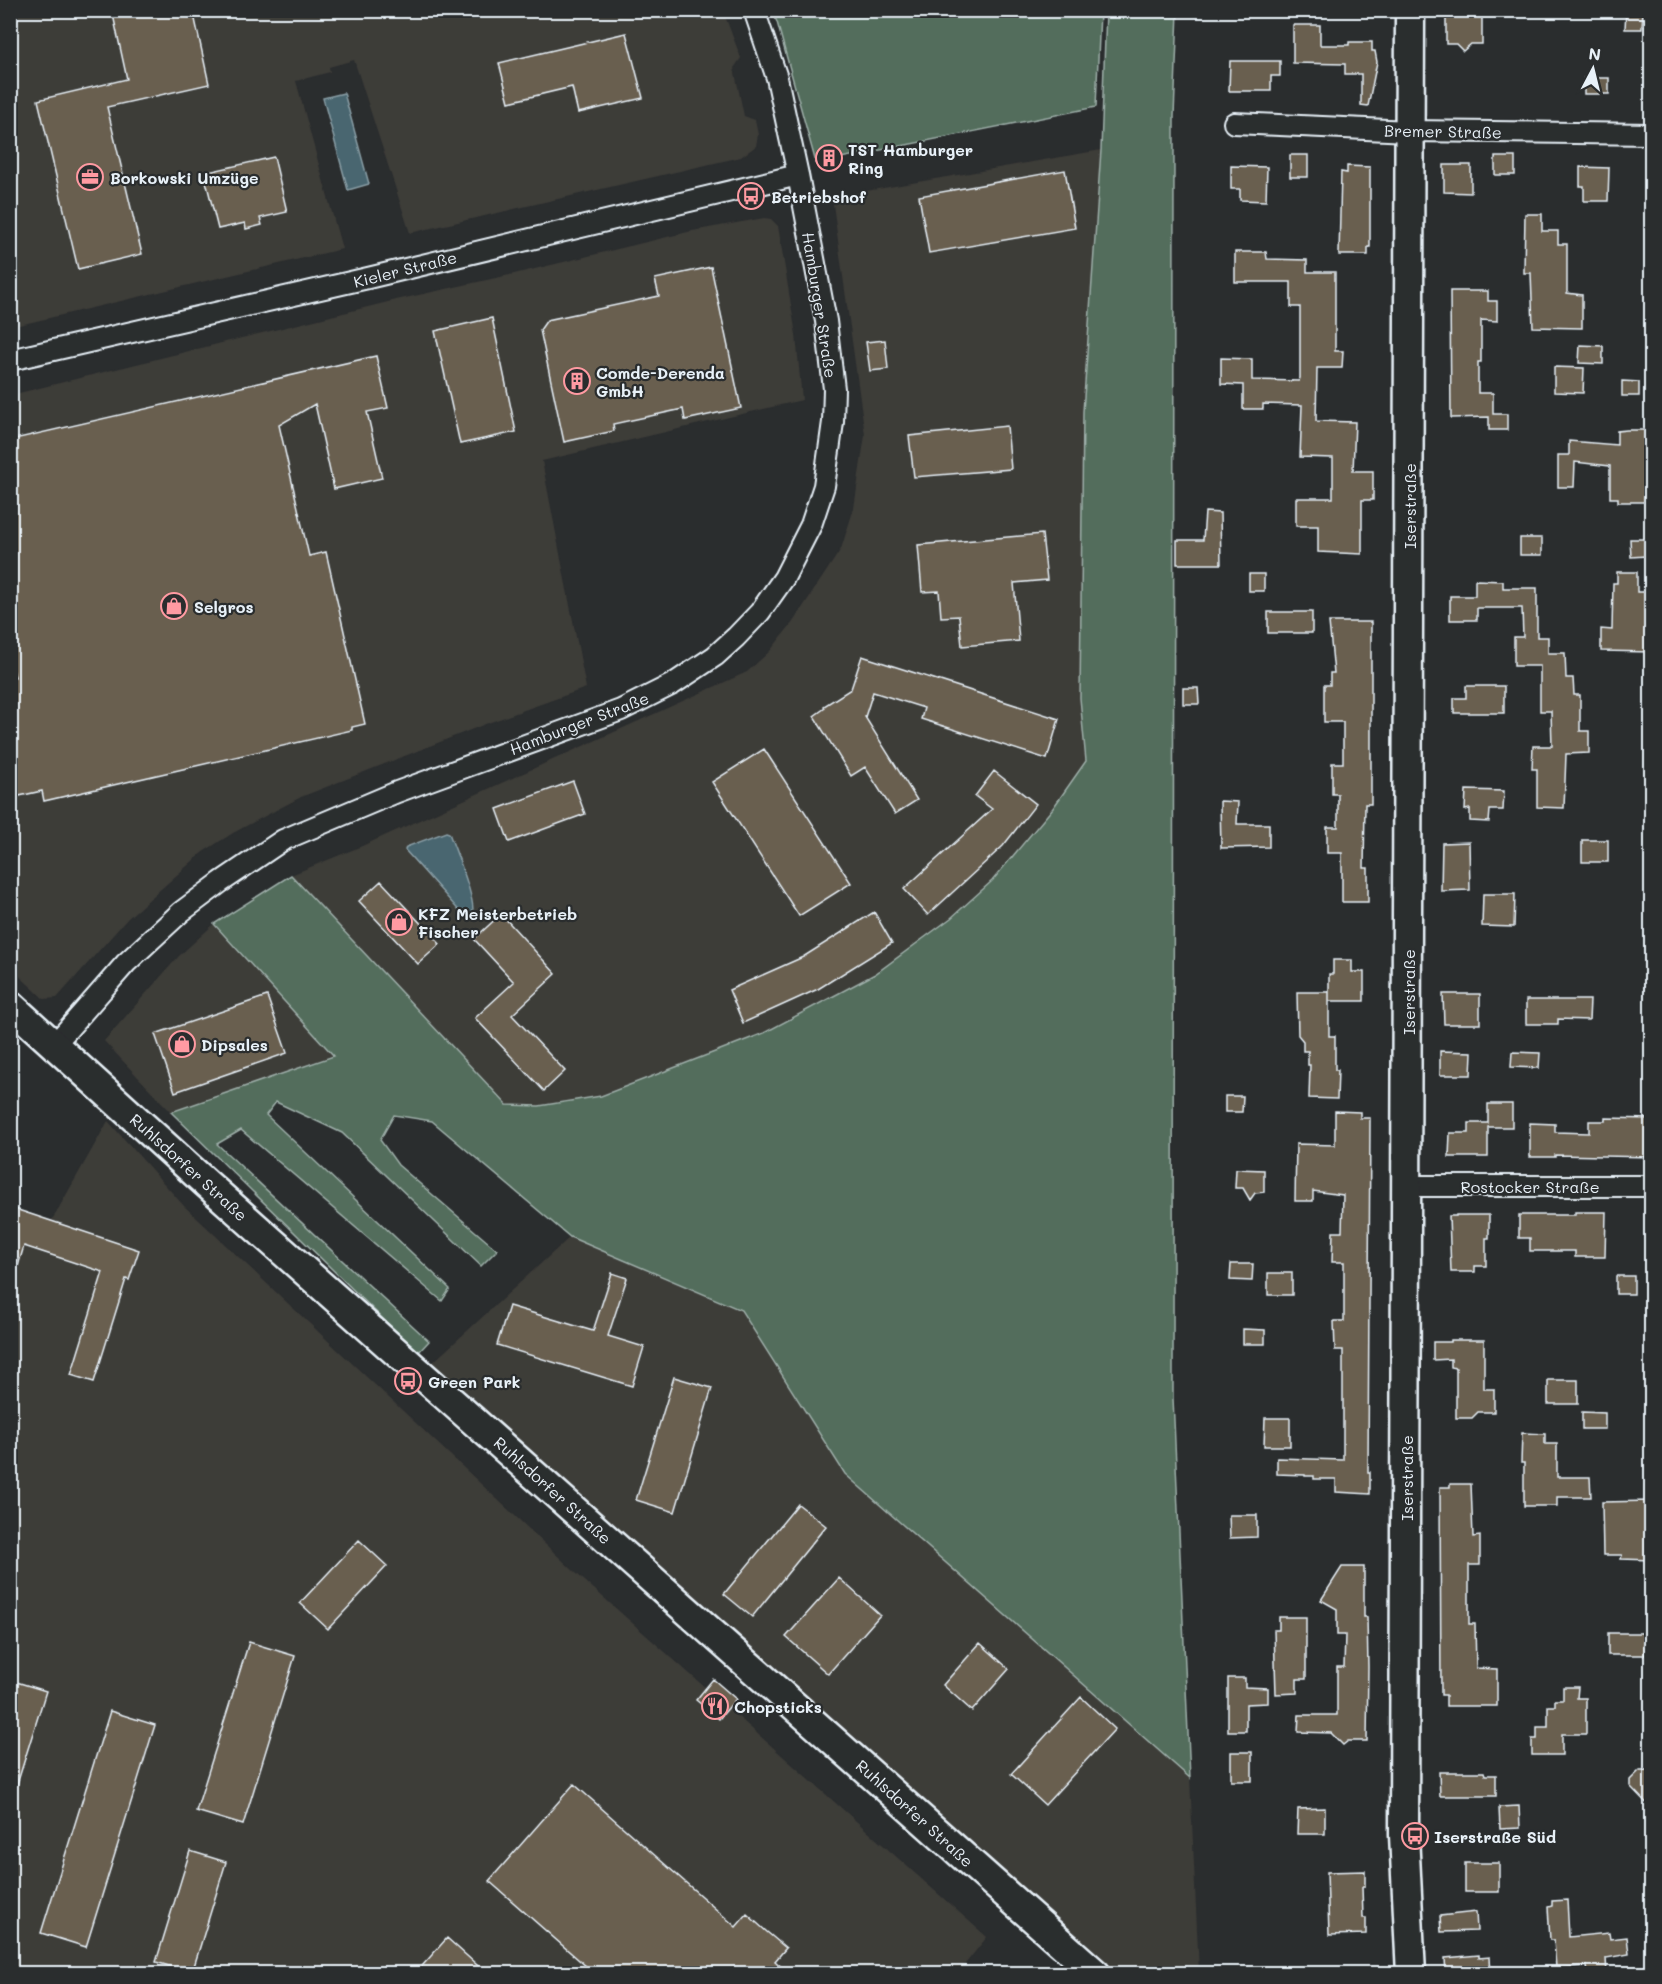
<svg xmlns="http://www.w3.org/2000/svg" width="1662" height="1984" font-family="Mali,sans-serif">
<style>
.built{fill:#3d3c38}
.green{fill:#536d5b;stroke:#9eafaa;stroke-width:1.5}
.water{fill:#4a666f;stroke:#899ea6;stroke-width:1.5}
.building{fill:#695e50;stroke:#e8f1f8;stroke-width:1.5}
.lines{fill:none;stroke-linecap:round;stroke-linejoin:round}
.street-casing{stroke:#e8f1f8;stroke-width:24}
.secondary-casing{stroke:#e8f1f8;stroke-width:33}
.street{stroke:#2a2d2e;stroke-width:20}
.secondary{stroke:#2a2d2e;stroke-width:28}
.labels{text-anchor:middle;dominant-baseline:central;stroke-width:4.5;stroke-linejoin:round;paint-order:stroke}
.street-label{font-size:16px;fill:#e8f1f8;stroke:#2a2d2e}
.poi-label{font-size:16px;font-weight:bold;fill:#e8f1f8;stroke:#2a2d2e;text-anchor:start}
</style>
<rect width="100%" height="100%" fill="#2a2d2e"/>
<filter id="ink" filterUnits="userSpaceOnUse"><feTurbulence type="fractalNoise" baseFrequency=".0167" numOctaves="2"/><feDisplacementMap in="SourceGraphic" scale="12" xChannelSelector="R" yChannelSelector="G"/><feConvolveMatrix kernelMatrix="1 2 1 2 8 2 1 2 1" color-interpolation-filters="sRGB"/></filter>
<g filter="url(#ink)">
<path class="built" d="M10,11H723L741,58L734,68L744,116L755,120L758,135L756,146L741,157L410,233L354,60L329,67L330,72L296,81L342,249L11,327Z
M1101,150L1083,412L1080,698L1086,761L1053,808L992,881L951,918L875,974L764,1033L601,1096L539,1106H507L291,875L362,846L747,672L770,651L793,622L841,549L854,508L865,435L832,197Z
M764,218L771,219L778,226L796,335L802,400L542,461L586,688L488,723L301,797L233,833L203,852L128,918L57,998L44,999L11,968V395L396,300L514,274L692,231Z
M214,924L335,1056L171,1112L104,1041L179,956Z
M108,1121L184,1206L577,1574L987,1937L957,1974H11V1218L14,1208L52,1220Z
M570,1237L741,1310L845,1474L1190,1778L1199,1973H1109L431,1364Z"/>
<path class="green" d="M772,11H1100L1096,107L816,163L777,22Z
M1106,11H1178L1174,116L1173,1398L1190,1778L845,1474L741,1310L570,1237L432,1121L394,1115L380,1140L398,1165L497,1250L481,1266L342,1133L276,1102L266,1115L450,1289L442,1301L241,1130L217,1144L429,1341L418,1353L171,1112L334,1056L214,924L291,875L507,1105L539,1106L601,1096L764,1033L875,974L951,918L992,881L1053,808L1086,761L1080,698L1083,412L1101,150Z"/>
<path class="water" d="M344,93L369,184L348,190L323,98Z
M446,832L449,833C454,848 478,903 472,915H463L405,850L406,847Z"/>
<path class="building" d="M112,10H193L209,84L107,107L142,254L78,269L38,100L127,79Z
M1466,10H1482V44H1471L1463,51L1456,44H1446V16H1466Z
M1626,10H1643L1642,29H1625Z
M1293,25H1320V45H1349V42H1372V51H1375L1377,62L1368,106L1361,105V74H1345V64L1293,63Z
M626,33L643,98L578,113L572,87L509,102L499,63Z
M1230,61H1280V76H1271V91H1229Z
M1584,78H1609V94H1584Z
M1290,155H1308V177H1290Z
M274,157L287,212L260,218L262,225L246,229L245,223L218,229L204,173Z
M1495,157H1515V175H1495Z
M1444,165H1471V193L1444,192Z
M1231,166L1267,167L1266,201L1240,200V189H1231Z
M1347,166L1370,167V247H1368V255H1339L1341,172L1347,173Z
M1580,167L1609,168L1608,201H1584V186H1580Z
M1065,170L1075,228L929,253L919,196Z
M1525,214H1542V231H1558V244H1567V293L1582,295V328L1533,327L1531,273H1524Z
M1235,252H1266L1267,259L1307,260V272H1335V351H1343L1342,368H1317L1316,421L1355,422L1353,471H1373V500H1362V554L1318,552V526H1296V498H1333V458L1300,457L1302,405L1263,404V409H1243V385L1221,384V358L1252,359V380L1299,381L1300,378V307H1291V282H1235Z
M711,267L741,408L685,420L683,409L613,424L614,431L564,442L540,330L547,320L659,296L655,279Z
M1450,291H1488V301H1497V321L1481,320V362H1478V393H1493V414H1507V430H1489V417L1451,418Z
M492,318L516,432L460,444L435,331Z
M885,340L888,369L870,371L866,342Z
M1580,345L1603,346V364L1579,363Z
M376,356L388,408L367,412L382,478L334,489L315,404L279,425L309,556L326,552L365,724L352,727V730L44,801L42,791L10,798V678L15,677L10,657V440Z
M1554,367L1584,368L1583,393L1554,392Z
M1622,381L1639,382V396H1622Z
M1007,426L1011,469L914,477L909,436Z
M1627,430H1648V440H1652V469H1645L1646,502H1618V498H1610V466L1575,462L1574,487H1558V455H1569V441L1617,445V431Z
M1205,512L1220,513L1221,564H1177V540H1203Z
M1042,534L1047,580L1014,583L1019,641L962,646L959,616L941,617L939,591L922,592L918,545Z
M1520,538H1542V555H1520Z
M1630,539H1646V556L1631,557Z
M1617,572H1637V592H1652V652L1601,651V629L1612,630L1613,583H1617Z
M1249,574H1264V591H1249Z
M1475,580L1503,581V588H1537V637H1548V653H1565L1566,678H1573L1574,695H1580V731H1589V753L1566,754L1564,808L1537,807V769H1532L1533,746H1552L1551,711H1540V666H1514V637H1523L1522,608H1477V620H1450V596H1475Z
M1268,612H1312V633H1268Z
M1329,622H1371V804H1365L1364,868H1368V902H1342V853H1327V827H1338V794H1332V763H1343V722H1324V685H1330V673H1334Z
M862,656L1059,719L1047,759L921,719L924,708L873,692L865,717L917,800L895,814L865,767L851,776L814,716L825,708L824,706L851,689Z
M1466,686H1504V713H1454V698H1466Z
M1183,688H1198L1199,704H1183Z
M764,749L851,883L799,916L712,782Z
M994,771L1036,804L1003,846L928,915L904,889L992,809L975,796Z
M573,781L585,814L509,842L497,809Z
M1466,790L1504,791L1503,810H1490L1489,822L1470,821V809L1465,810Z
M1220,801L1238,802L1237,824H1269V847L1221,848Z
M1582,840H1608V862H1582Z
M1469,842L1470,890L1441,891L1442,843Z
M381,881L440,944L418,964L359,901Z
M1483,894H1515L1514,927L1482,926Z
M874,912L892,943L818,989L743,1023L729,990L803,957Z
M501,914L556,974L512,1015L565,1071L544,1091L475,1018L514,982L474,939Z
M1333,960H1352V972H1364V1001H1329V974H1333Z
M1297,992H1329V1036H1335V1070H1338L1337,1099L1309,1098L1310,1065H1308V1051H1303V1041L1298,1035Z
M1443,994H1480V1024H1444Z
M267,996L287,1053L175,1092L155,1034Z
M1526,1000H1590L1589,1020L1558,1019V1024H1526Z
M1440,1051L1472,1052L1471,1075H1440Z
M1512,1052L1540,1053L1539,1068L1511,1067Z
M1225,1096H1243L1242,1112H1225Z
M1488,1104H1512V1127H1488V1157H1449L1450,1133H1469V1123H1488Z
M1335,1111L1360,1112V1118H1370L1368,1472H1370V1494L1336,1492V1479H1314V1476H1305V1475L1277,1474V1458L1343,1460V1350H1335L1334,1321H1344V1262H1332L1333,1232H1342L1343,1195L1313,1191V1201H1295L1296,1144L1335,1145Z
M1605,1118L1652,1119V1157L1555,1155V1157H1530V1123L1555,1124V1132L1589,1133V1121H1605Z
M1236,1169L1264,1170V1192L1255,1193L1250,1200L1243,1188H1235Z
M15,1209L139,1250L129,1280L126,1279L94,1382L71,1375L103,1272L24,1246L14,1279H10V1222Z
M1575,1212H1606L1605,1257H1575V1251H1530V1238H1519V1215H1575Z
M1456,1215H1489V1238H1486V1266H1475V1272H1451L1449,1216H1456Z
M1231,1264H1253L1252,1281L1230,1280Z
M612,1273L627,1278L608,1336L644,1347L632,1386L497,1345L509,1306L593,1331Z
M1268,1273H1292V1295H1268Z
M1616,1276H1634V1294H1616Z
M1243,1329L1265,1330V1344H1243Z
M1451,1340H1484V1389H1494V1412H1478L1472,1418H1456V1368L1451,1367V1359L1433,1360V1342H1451Z
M674,1377L712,1388L675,1512L636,1500Z
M1548,1380H1578V1404H1548Z
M1582,1412L1605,1413V1429H1582Z
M1265,1418H1290V1446H1264Z
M1522,1433L1545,1434V1444H1557V1477H1590L1591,1497H1557V1506H1524V1463H1521Z
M1450,1484H1471L1473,1537L1480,1536V1565H1469V1624H1475L1476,1668L1497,1669V1706H1446V1695H1441L1440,1487H1450Z
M1652,1501V1560L1621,1559L1622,1555H1603L1602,1502Z
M798,1504L826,1526L752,1617L724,1594Z
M1229,1515H1257V1537L1230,1538Z
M359,1540L387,1566L328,1629L300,1603Z
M1342,1567H1364V1617H1367L1368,1667L1367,1741H1348L1343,1745L1331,1733L1298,1732L1299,1715H1337V1667H1344L1345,1635H1337V1609L1321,1600Z
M839,1578L880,1615L828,1674L786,1637Z
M1279,1617H1306V1679H1297V1693L1276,1694L1274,1630H1279Z
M1608,1633H1645V1655H1608Z
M249,1642L295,1656L243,1825L196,1811Z
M980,1643L1009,1669L972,1711L943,1685Z
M1228,1678H1245V1687L1268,1688V1703L1246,1704V1731H1228Z
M713,1679L736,1699L719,1719L696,1700Z
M10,1680L46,1691L14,1794L10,1793Z
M1563,1687H1578L1577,1698H1586V1734H1562V1755H1532V1739H1537V1727H1548V1706H1555V1700H1563Z
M1081,1697L1115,1729L1045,1805L1011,1774Z
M110,1711L155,1725L86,1947L41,1933Z
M1231,1752H1252V1781H1231Z
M1640,1770H1652V1809L1630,1786V1780Z
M1439,1772H1484L1485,1775H1496V1796H1440Z
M574,1784L736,1927L747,1914L767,1932L786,1948L775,1961L789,1974H595L489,1881Z
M1519,1806L1520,1828L1500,1829L1499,1807Z
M1325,1808V1834H1297L1298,1809Z
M190,1851L226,1862L192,1973L156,1962Z
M1465,1863H1499V1892H1465Z
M1365,1871V1887H1362L1363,1918H1366V1934L1329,1935L1327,1872Z
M1567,1900L1569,1937L1609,1933L1610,1939L1627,1937L1629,1954L1606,1958L1607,1974H1588L1587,1966L1556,1968L1554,1940H1550L1548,1907L1552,1906V1901Z
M1476,1912L1477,1931L1441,1932L1440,1916Z
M447,1938L487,1974H415Z
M1479,1955V1958L1490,1957L1491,1974H1446L1445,1958Z"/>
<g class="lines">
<defs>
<path id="street" d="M1234,123L1409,131L1652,134
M10,360L368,278L798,175
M55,1044L126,963L181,912L221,882L283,840L397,792L621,710L673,684L715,656L736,637L760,612L784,578L811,525L824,486L833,422L834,389L826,321L798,175L777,78L754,10
M1408,1186H1652"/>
<path id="secondary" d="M1410,10L1404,1835L1411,1974
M10,1005L206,1183L1096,1974"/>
</defs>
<use href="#street" class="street-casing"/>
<use href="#secondary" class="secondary-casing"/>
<use href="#street" class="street"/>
<use href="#secondary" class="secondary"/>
</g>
</g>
<defs>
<symbol id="building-ring" viewBox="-11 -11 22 22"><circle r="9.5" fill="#2a2d2e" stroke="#ff9aa2" stroke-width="1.5"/><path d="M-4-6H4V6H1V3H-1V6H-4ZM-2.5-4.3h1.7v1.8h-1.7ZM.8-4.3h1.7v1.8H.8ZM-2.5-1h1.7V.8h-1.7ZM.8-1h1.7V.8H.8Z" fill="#ff9aa2"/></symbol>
<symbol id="office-ring" viewBox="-11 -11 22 22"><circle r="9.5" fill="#2a2d2e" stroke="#ff9aa2" stroke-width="1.5"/><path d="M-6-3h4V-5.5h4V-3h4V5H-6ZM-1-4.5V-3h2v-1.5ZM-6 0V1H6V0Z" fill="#ff9aa2"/></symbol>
<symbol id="bus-ring" viewBox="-11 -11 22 22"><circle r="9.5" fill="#2a2d2e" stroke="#ff9aa2" stroke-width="1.5"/><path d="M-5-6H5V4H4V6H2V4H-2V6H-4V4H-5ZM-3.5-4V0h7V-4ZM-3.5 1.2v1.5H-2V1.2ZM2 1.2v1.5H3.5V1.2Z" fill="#ff9aa2"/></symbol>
<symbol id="shop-ring" viewBox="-11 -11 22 22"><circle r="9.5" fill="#2a2d2e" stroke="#ff9aa2" stroke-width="1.5"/><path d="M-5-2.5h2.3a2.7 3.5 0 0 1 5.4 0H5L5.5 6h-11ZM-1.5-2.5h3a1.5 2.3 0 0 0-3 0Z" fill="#ff9aa2"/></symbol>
<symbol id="restaurant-ring" viewBox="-11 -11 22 22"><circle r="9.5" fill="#2a2d2e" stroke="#ff9aa2" stroke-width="1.5"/><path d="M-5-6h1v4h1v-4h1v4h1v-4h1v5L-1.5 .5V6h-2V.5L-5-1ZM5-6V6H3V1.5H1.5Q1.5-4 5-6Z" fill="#ff9aa2"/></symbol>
</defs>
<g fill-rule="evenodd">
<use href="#building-ring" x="814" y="143" width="30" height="30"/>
<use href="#office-ring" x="75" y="162" width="30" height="30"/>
<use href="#bus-ring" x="736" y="181" width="30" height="30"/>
<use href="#building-ring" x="562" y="366" width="30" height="30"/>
<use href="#shop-ring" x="159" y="591" width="30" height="30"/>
<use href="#shop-ring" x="384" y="907" width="30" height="30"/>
<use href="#shop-ring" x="167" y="1029" width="30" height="30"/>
<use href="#bus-ring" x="393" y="1366" width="30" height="30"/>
<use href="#restaurant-ring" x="700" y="1691" width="30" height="30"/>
<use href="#bus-ring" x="1400" y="1821" width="30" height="30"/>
</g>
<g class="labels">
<g class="street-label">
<text transform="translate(1443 131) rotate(1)">Bremer Straße</text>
<text transform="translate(405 269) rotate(-14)">Kieler Straße</text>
<text transform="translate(820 305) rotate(81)">Hamburger Straße</text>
<text transform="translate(1409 506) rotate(-90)">Iserstraße</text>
<text transform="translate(579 723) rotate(-21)">Hamburger Straße</text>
<text transform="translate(1408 992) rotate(-90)">Iserstraße</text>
<text transform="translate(189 1167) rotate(42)">Ruhlsdorfer Straße</text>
<text x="1530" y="1186">Rostocker Straße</text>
<text transform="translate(1406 1478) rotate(-90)">Iserstraße</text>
<text transform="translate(553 1490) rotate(42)">Ruhlsdorfer Straße</text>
<text transform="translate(915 1813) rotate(42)">Ruhlsdorfer Straße</text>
</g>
<g class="poi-label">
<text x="848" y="149">TST Hamburger<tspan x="848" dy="18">Ring</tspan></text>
<text x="110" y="177">Borkowski Umzüge</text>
<text x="771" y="196">Betriebshof</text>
<text x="596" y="372">Comde-Derenda<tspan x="596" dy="18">GmbH</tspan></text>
<text x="194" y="606">Selgros</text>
<text x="418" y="913">KFZ Meisterbetrieb<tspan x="418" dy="18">Fischer</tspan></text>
<text x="201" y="1044">Dipsales</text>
<text x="428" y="1381">Green Park</text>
<text x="734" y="1706">Chopsticks</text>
<text x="1434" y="1836">Iserstraße Süd</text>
</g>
</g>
<rect width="1662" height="1984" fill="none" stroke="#2a2d2e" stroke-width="36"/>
<rect x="18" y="18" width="1626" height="1948" fill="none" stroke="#e8f1f8" stroke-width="2" filter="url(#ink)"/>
<g transform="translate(1593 69) rotate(7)" stroke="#2a2d2e" stroke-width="4.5" paint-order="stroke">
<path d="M0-4.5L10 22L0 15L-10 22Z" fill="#e8f1f8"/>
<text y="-9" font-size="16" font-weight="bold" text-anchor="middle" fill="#e8f1f8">N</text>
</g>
</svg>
